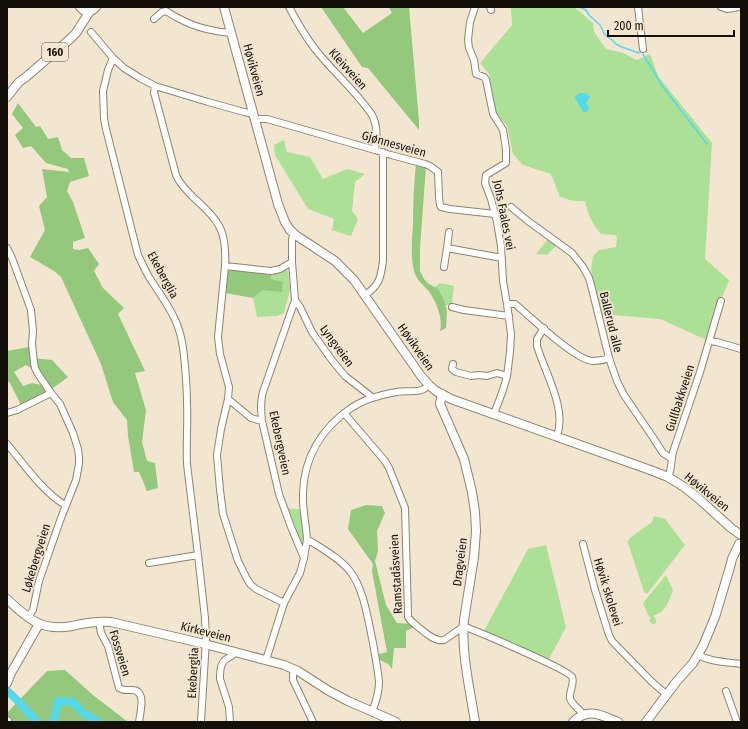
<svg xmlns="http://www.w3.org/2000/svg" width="748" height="729" font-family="'Fira Sans Condensed',sans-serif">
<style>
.green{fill:#abe096}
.forest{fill:#93c87d;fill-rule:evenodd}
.water{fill:#55d9ea}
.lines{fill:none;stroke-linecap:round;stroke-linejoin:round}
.stream{stroke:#55d9ea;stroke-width:1.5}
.river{stroke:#55d9ea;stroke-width:8}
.minor-casing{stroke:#8f8370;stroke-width:8}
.major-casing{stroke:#8f8370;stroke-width:10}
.minor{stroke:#fff;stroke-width:6}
.major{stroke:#fff;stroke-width:8}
.labels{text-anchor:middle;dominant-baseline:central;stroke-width:3.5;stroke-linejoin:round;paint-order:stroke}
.shield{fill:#f3e6d1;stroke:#575045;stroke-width:1}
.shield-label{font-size:11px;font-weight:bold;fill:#141009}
.street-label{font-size:12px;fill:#141009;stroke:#f3e6d1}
</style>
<rect width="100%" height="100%" fill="#f3e6d1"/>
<path class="green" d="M511,7H574L593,23L594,32L606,49L623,53L637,60L650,54L658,76L712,143L705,259L729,280L721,301L709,341L660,319L599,314L596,304L591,270L593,256L599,250L616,247L617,237L615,235L601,234C593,225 587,213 585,201H574L560,197L551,174L523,165L513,154L507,126L495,111L489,74L480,63L512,25Z
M284,140L287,152L310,157L323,179L347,169L365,174L355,182L352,211L358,219L351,236L332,230L334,219L308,209L275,155L274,145Z
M548,239L557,245L547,255L536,254Z
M286,270L288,271L290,290L284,313L277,316L257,317L253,298C261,292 270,285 271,275Z
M440,283L454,286L452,303L444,306L433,289Z
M288,508L302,510L305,545L302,546Z
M654,516L665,519L685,545L647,594L644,592L628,543V541L630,538L652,522Z
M546,545L566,627L548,661L484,631L528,549Z
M666,575L673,590C668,603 667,611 653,616L655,617L656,621L655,624H652L649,621L651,617H649L643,603Z"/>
<path class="forest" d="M321,7H343L363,33L392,13L389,7H409L419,121V130L368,68L362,67Z
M18,103L36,127L40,126L48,139L58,137L62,150L71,158H84L89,176L70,182L67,191L73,202L85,238L73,242V249L79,250L88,248L99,264L94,271L103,288L124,308L118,314L145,371L135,373L146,410L142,442L147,461L155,463L158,488L147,491L139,472H134L128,436L127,420L113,402L101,364L61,277L54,271L30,257L45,230L39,206L47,197L42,169L69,172L68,169L46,163L31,146L23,148L15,135L23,128L12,114Z
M416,163L426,166L420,248V271L424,279L429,284L438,289L444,300L447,311L446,328L440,331C443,320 437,303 430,293C426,287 418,282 415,274C410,259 412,241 413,225C413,204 414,184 416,163Z
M228,268L271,275V279L283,282L282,292L263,290L253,298L225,293Z
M29,347L32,358L52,360L68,377L53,388L21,405L10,383L7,380V351ZM26,365L40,374L47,386L32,383L23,386L14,372Z
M366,505L382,506L385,513L377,531L378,551L375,561L386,605L397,623L413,624L416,626L406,631V648H394L392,669L388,664L380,660L379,654L387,652L372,571L373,564L348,529L351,510Z
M65,670L93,695L128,722H11L7,713L47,671Z"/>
<path class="water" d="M580,93C585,93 588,93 590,97L586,103L589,108V109L587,112H583L575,98V97Z"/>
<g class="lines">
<path class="stream" d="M579,7L586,10L589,15L600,25L605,35L612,40L616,44L622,47L639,53
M643,54L663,87L707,144"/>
<path class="river" d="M7,691C19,700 27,713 38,722
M53,722L56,712L58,701L73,702L82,712L98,722"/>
<defs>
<path id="minor" d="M289,7C297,22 305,36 315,49C333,72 356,91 372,115C378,126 377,138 375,150
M475,7L470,22L468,40L469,48L474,60L476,74L484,77L486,80L493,114L503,130L506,149V163L486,175L485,183L491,199L497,222L501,246L503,281L507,304L511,334L510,352L507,376L503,390L494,414
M490,7L491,10
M638,7L643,49
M721,7L727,9L739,7
M154,19L162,12L166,11C171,14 175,17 180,19C194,27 215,32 231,33
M91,32L113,58
M155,86L154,93L155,96L176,175C180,185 188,192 195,199C220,221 227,232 225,266L271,271L280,269L292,262V239L294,233
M255,119H267L288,125L375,150L391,155L425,164L430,166L438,172L439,198L440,205L441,207L450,209L495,214
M511,207L528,221L572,253L583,267L589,278L592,289L609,358L617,381L624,395L652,436L663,453L669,457L672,458
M449,232L447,248L502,258
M7,248L12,258L31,310L33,331L32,344L34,363L35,368L38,374L51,393L60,404L73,433L78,449L79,457V464L76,480L61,518L39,581L33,610L28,617
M292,262L295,300L263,392C260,402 261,411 262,421L279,494L291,527L304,558
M225,266L218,337L220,354L229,387L228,399L221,429L217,455L220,490L223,514L238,561L247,579L251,585L256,589L284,603
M444,267L447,248
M365,295C380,285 381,277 383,260V152
M295,300L300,307L312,332L331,359L345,376L372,397
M507,304H515C531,317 575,360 593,361C598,361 604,360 609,358
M452,307L464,310L509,316
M544,328L537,339V346C545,373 567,408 557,436
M709,341L717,342L741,349
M453,364L452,369L456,372L471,376L479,375L487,376L497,373L507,376
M228,399L251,418L262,421
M7,413L17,410L51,393
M344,413L385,461L389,468L405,508L408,613V617L411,621C419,627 434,643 444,640L463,627L468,628C481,633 569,670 572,677C575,683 569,691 570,698C571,705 580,708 583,715
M7,444C24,464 42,491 65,505
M668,477C672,469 671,460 673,452L700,372L721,301
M583,544L595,590L609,635L612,641L651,681L667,695
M198,555L187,464C186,444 188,423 187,403C187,391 186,378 185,366C184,353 183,340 178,327C172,309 159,293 149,277C145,270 142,263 138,255L106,129L104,119L103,91L108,70L113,58L124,68L140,78L155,86L208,102L244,112L249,113L253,112
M149,563L198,555L205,618L206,640L201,721
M99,621L101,633L108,646L119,688C124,691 127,690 132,690C147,690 140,713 139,722
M698,655C711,662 726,662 741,664
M266,660L284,603L300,573L304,558L307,539
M294,669L293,675V680L313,722
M726,691L737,722
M372,712C376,702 379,693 379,682C378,669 375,656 373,643C368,620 364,588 349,570C338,557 321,548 307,539C306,523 302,508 303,493C304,457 322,428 351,408C359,403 369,398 379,396C385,394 391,393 397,392C404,390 418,393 424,389C426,388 427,386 429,385
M230,722L229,707L220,679C220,671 220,662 228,658C231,656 233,656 235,652"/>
<path id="major" d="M80,7C85,13 91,13 96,7
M224,7L278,204L285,222L290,230L297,236L335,261L354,280L421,376L429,385L436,391L451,399L653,471L668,477L684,487L698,498L731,528L741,535
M7,97L19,82L26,77L70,39L76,33L90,11
M442,394L440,404L464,459L472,492L475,512L476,531L474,557L464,620C461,653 470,689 475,722
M7,599C27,618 42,632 72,626C85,623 98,621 111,622L205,644L284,665L298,671L329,691L348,701L396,722
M7,683L11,673L39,624
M7,721V722
M573,722C588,707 601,715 618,722
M646,722L677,681L693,663L703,646L715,617L730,567L732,559L739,544"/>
</defs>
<use href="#minor" class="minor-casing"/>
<use href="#major" class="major-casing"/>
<use href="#minor" class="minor"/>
<use href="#major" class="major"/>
</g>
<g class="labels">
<rect class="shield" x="42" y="43" width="26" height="18" rx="3"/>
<g class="shield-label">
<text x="55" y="52">160</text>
</g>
<g class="street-label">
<text transform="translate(348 69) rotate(48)">Kleivveien</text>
<text transform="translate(254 70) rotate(75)">Høvikveien</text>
<text transform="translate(394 144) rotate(16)">Gjønnesveien</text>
<text transform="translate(504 215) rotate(79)">Johs Faales vei</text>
<text transform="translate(163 275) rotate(61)">Ekeberglia</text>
<text transform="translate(611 322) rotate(76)">Ballerud alle</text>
<text transform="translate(337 346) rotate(54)">Lyngveien</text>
<text transform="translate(416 347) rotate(55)">Høvikveien</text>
<text transform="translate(680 398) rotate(-72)">Gullbakkveien</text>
<text transform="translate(280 443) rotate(78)">Ekebergveien</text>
<text transform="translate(707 492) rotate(39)">Høvikveien</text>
<text transform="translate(36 558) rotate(-73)">Løkebergveien</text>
<text transform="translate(460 562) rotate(-83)">Dragveien</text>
<text transform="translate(396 574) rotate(-93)">Ramstadåsveien</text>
<text transform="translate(608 592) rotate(73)">Høvik skolevei</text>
<text transform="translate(206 632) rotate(14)">Kirkeveien</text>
<text transform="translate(120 653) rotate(73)">Fossveien</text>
<text transform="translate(193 673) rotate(-87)">Ekeberglia</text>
</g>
</g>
<rect width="748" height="729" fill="none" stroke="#141009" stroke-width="16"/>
<path d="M608 30v6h126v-6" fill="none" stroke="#141009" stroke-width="2"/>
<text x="614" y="30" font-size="12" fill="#141009" stroke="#f3e6d1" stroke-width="3" paint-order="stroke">200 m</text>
</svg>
